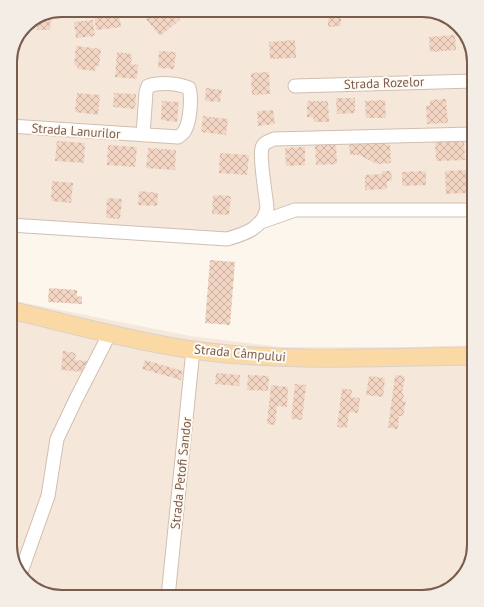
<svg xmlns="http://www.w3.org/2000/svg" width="484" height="607" font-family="'PT Sans',sans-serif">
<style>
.residential{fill:#f5e8da}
.building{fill:url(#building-cross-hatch)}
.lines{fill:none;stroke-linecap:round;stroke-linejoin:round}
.minor-casing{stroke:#d1beb0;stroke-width:15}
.major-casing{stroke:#dad1cd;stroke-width:19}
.minor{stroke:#fff;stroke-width:13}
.major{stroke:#fbd9a5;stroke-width:17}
.labels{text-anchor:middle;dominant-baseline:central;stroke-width:4;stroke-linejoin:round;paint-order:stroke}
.street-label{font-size:13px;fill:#7a5c4d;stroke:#fffaf3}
.rim{fill:none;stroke:#7a5c4d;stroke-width:2}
</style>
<defs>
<pattern id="building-cross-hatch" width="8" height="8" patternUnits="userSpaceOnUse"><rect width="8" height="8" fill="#f3d5c3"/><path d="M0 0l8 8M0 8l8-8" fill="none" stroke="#cab0a1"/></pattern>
</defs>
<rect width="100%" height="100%" fill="#fdf6ec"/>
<path class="residential" d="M62,10H425L448,17L465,33L474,62V210L273,218L239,233L10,222V58L28,23Z
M10,300L190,336L281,347H410L474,345V545L469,568L451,588L422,597H62L39,592L19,574L10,545Z"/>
<path class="building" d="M156,10H176L178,13L176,15L180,20L160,36L146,19Z
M287,10H303V11L287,12Z
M328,10H341V26L328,27Z
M119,11L121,27L96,30L94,14Z
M51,14L50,30H37V19Z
M93,20L95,36L76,38L74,22Z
M455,35L456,50L430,52L429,37Z
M295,40L296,58L270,59L269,42Z
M76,46L101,49L99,66H96L95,71L77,69V65H74Z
M14,50H18L17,64H10V58Z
M159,51L176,52L174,69L158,68Z
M117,52L132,54L131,64L138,65L137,79L115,77Z
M269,72L270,94L252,95L251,73Z
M206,88L222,90L220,102L205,101Z
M77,93L100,95L98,115L75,112Z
M114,93L136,94L135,109L113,107Z
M336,98H355V113L337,114Z
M446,99L448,123L427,124L426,106L430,105V100Z
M385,100L386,118H366L365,101Z
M162,101L179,102L177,122L161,120Z
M307,101H328L329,122H314L313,117H307Z
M273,110L275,124L258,126L257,111Z
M203,116L228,119L226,135L201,132Z
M384,139L385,145L390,144L391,163L377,164L359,155H350L349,141Z
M57,141L85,143L84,163L55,161Z
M464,141L465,160L436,161L435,142Z
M336,144L337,164L316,165L315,145Z
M108,145L137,147L135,167L107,165Z
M305,147V165L286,166L285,148Z
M148,148L176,150L175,170L146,168Z
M220,153L249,155L247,175L219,173Z
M466,170L467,193L446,194L445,171Z
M382,171H391L392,181H387V189L365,190V175L382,174Z
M426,171V185L402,186V172Z
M52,181L73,183L71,203L51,201Z
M139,191L158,193L157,206L138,205Z
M213,195L231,196L229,215L212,214Z
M107,198L122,199L120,219L106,218Z
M210,260L235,262L230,325L205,323Z
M49,288L77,290V296L82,297V304L48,302Z
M10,333L16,334L11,360H10Z
M63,351L76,353L75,360L87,361L83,372L61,370Z
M145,360L183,371L181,380L142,369Z
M216,373L240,375L239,386L215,384Z
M248,375L269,376L268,391L247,390Z
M395,375L405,376L402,394H404L403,401H406L403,416H399L398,429L388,428Z
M369,376L385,378L383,397L366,395Z
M295,384L306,385L302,420L291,419Z
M271,385L288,387L287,407L277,406L275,425L267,424Z
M342,388L352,390L351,397L360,398L358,413L349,412L347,428L337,427Z"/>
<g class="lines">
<defs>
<path id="minor" d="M295,86L474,81
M10,126L178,137C181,135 184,133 185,130C190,122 192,97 189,88C177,83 160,82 148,86L146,92L143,135
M261,222L295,210H474
M10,225L227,239C245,234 263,228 267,208C266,195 259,158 262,148C263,143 269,141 274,139L474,134
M20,575L48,496L57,439L76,399L110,333
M168,597L193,350"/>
<path id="major" d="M10,310C71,324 132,341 193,350C286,363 381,357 474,356"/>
</defs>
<use href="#minor" class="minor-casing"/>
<use href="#major" class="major-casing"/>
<use href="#minor" class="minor"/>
<use href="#major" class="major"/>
</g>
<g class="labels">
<g class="street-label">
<text transform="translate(384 83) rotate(-2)">Strada Rozelor</text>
<text transform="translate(76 131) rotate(4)">Strada Lanurilor</text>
<text transform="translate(240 353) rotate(5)">Strada Câmpului</text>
<text transform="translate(181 473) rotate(-84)">Strada Petofi Sandor</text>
</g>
</g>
<path d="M0 0H484V607H0ZM62 17H422A45 45 0 0 1 467 62V545A45 45 0 0 1 422 590H62A45 45 0 0 1 17 545V62A45 45 0 0 1 62 17Z" fill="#f4ede6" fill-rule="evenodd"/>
<path class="rim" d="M62 17H422A45 45 0 0 1 467 62V545A45 45 0 0 1 422 590H62A45 45 0 0 1 17 545V62A45 45 0 0 1 62 17Z"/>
</svg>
